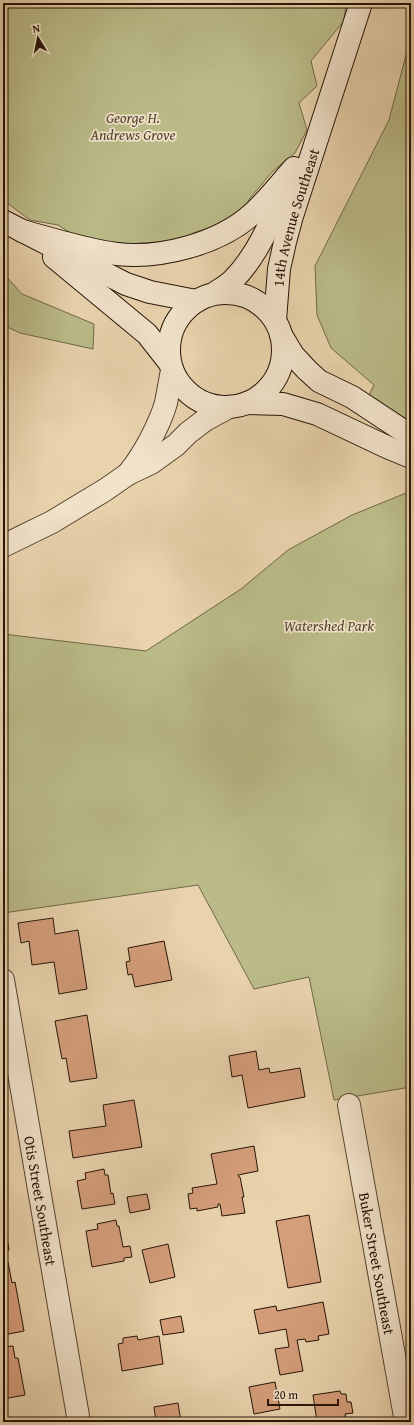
<svg xmlns="http://www.w3.org/2000/svg" width="414" height="1425" font-family="'Gentium Book Plus',serif">
<style>
.green{fill:#babb88;stroke:#706847}
.building{fill:#d59e7b;stroke:#261406}
.lines{fill:none;stroke-linecap:round;stroke-linejoin:round}
.street-casing{stroke:#574430;stroke-width:24}
.secondary-casing{stroke:#261406;stroke-width:24}
.street{stroke:#f1e2ca;stroke-width:22}
.secondary{stroke:#f1e2ca;stroke-width:22}
.labels{text-anchor:middle;dominant-baseline:central;stroke-width:3.5;stroke-linejoin:round;paint-order:stroke}
.park-label{font-size:15px;font-style:italic;fill:#52462d;stroke:#f1e2ca}
.street-label{font-size:15px;fill:#261406;stroke:#f1e2ca}
</style>
<rect width="100%" height="100%" fill="#e9d3ad"/>
<filter id="stains"><feTurbulence type="fractalNoise" baseFrequency=".005" numOctaves="4"/><feColorMatrix values="0 0 0 0 .2 0 0 0 0 .09 0 0 0 0 .02 0 0 0 .5 -.17"/></filter>
<radialGradient id="worn" r=".72"><stop offset=".6" stop-color="#630" stop-opacity="0"/><stop offset="1" stop-color="#630" stop-opacity=".3"/></radialGradient>
<path class="green" d="M3,3H346L344,21L311,61L317,86L299,103L307,130L295,153L272,172L251,197L241,213L227,222L193,233L185,242L142,261L80,239L58,225L30,220L3,200Z
M411,36V437L364,405L374,385L331,348L317,315L315,266L389,120Z
M3,273L22,294L94,324L93,349L20,333L3,325Z
M411,491V1087L334,1100L309,977L254,989L198,885L3,913V634L146,651L241,589L288,550L352,515Z"/>
<path class="building" d="M53,918L55,934L78,930L87,989L59,994L54,962L32,965L29,941L21,943L18,923Z
M164,941L172,980L135,987L132,974L128,975L126,962L130,961L128,948Z
M87,1015L97,1078L70,1082L66,1058L62,1059L55,1021Z
M256,1051L259,1070L269,1068L270,1073L300,1068L305,1097L248,1108L242,1075L232,1077L229,1056Z
M134,1100L142,1147L73,1158L69,1131L106,1126L103,1105Z
M407,1134H411V1170L409,1171L407,1156H410Z
M254,1146L258,1171L238,1175L239,1177H240L244,1197H242L245,1213L222,1216L220,1204H218V1207L197,1211V1208L190,1209L188,1194L193,1193L192,1188L217,1184L211,1154Z
M104,1169L105,1175H108L111,1194L113,1193L115,1204L82,1209L77,1181L86,1179L85,1173Z
M147,1194L150,1209L130,1213L127,1197Z
M3,1215L9,1250L3,1251Z
M309,1215L321,1282L288,1288L276,1221Z
M116,1220L117,1226H119L123,1247L130,1246L132,1257L124,1258V1261L92,1267L86,1231L98,1229L97,1224Z
M168,1244L175,1277L150,1283L142,1250Z
M8,1262L12,1283L15,1282L24,1331L3,1335V1263Z
M323,1302L329,1334L318,1336L319,1340L306,1342L305,1339L297,1340L303,1371L280,1375L275,1349L289,1347L286,1329L259,1334L254,1310L276,1306L277,1311Z
M181,1316L184,1332L163,1335L160,1320Z
M137,1336L138,1340L159,1336L163,1364L122,1371L118,1344L123,1343V1338Z
M13,1346L15,1358H18L25,1395L3,1399V1347Z
M275,1382L280,1409L254,1414L249,1387Z
M340,1391L341,1394H346L347,1402H351L353,1413L345,1414L346,1419L350,1418L351,1422H317L313,1395Z
M178,1403L181,1422H156L154,1407Z"/>
<g class="lines">
<defs>
<g id="street">
<path d="M128,474C143,456 159,426 166,403C168,392 170,381 172,370"/>
<path d="M3,546L52,522L105,490L128,474L151,463L176,445L188,433L205,420L229,407"/>
<path id="s1" d="M3,980L79,1422"/>
<path id="s2" d="M349,1105L406,1422"/>
</g>
<g id="secondary">
<path d="M3,221L126,284L150,292L196,301"/>
<path d="M22,231C53,239 85,250 117,254C160,259 218,244 251,215C267,201 280,184 294,168"/>
<path d="M54,257L147,334L169,362"/>
<circle cx="226" cy="350" r="57"/>
<path d="M215,293C221,289 228,285 233,280C258,255 273,218 286,185"/>
<path id="s3" d="M275,320L279,269L285,242L292,216L361,3"/>
<path d="M281,335L293,355L307,370L319,381L352,397L411,436"/>
<path d="M247,403L283,404L317,414L389,448L411,457"/>
</g>
</defs>
<use href="#street" class="street-casing"/>
<use href="#secondary" class="secondary-casing"/>
<use href="#street" class="street"/>
<use href="#secondary" class="secondary"/>
</g>
<g class="labels">
<g class="park-label">
<text x="133" y="117">George H.<tspan x="133" dy="17">Andrews Grove</tspan></text>
<text x="329" y="625">Watershed Park</text>
</g>
<g class="street-label">
<text stroke="none"><textPath href="#s3" startOffset="105">14th Avenue Southeast</textPath></text>
<text stroke="none"><textPath href="#s1" startOffset="224">Otis Street Southeast</textPath></text>
<text stroke="none"><textPath href="#s2" startOffset="161">Buker Street Southeast</textPath></text>
</g>
</g>
<rect width="414" height="1425" fill="none" stroke="#e9d3ad" stroke-width="16"/>
<rect x="4" y="4" width="406" height="1417" fill="none" stroke="#261406" stroke-width="2"/>
<rect x="8" y="8" width="398" height="1409" fill="none" stroke="#261406"/>
<g transform="translate(38 38) rotate(350)" stroke="#f1e2ca" stroke-width="3" paint-order="stroke">
<path d="M0-3L7 15L0 10L-7 15Z" fill="#261406"/>
<text y="-6" font-size="11" font-weight="bold" text-anchor="middle" fill="#261406">N</text>
</g>
<path d="M268 1399v6h70v-6" fill="none" stroke="#261406" stroke-width="2"/>
<text x="274" y="1399" font-size="12" fill="#261406" stroke="#f1e2ca" stroke-width="3" paint-order="stroke">20 m</text>
<rect width="100%" height="100%" filter="url(#stains)"/>
<rect width="100%" height="100%" fill="url(#worn)"/>
</svg>
